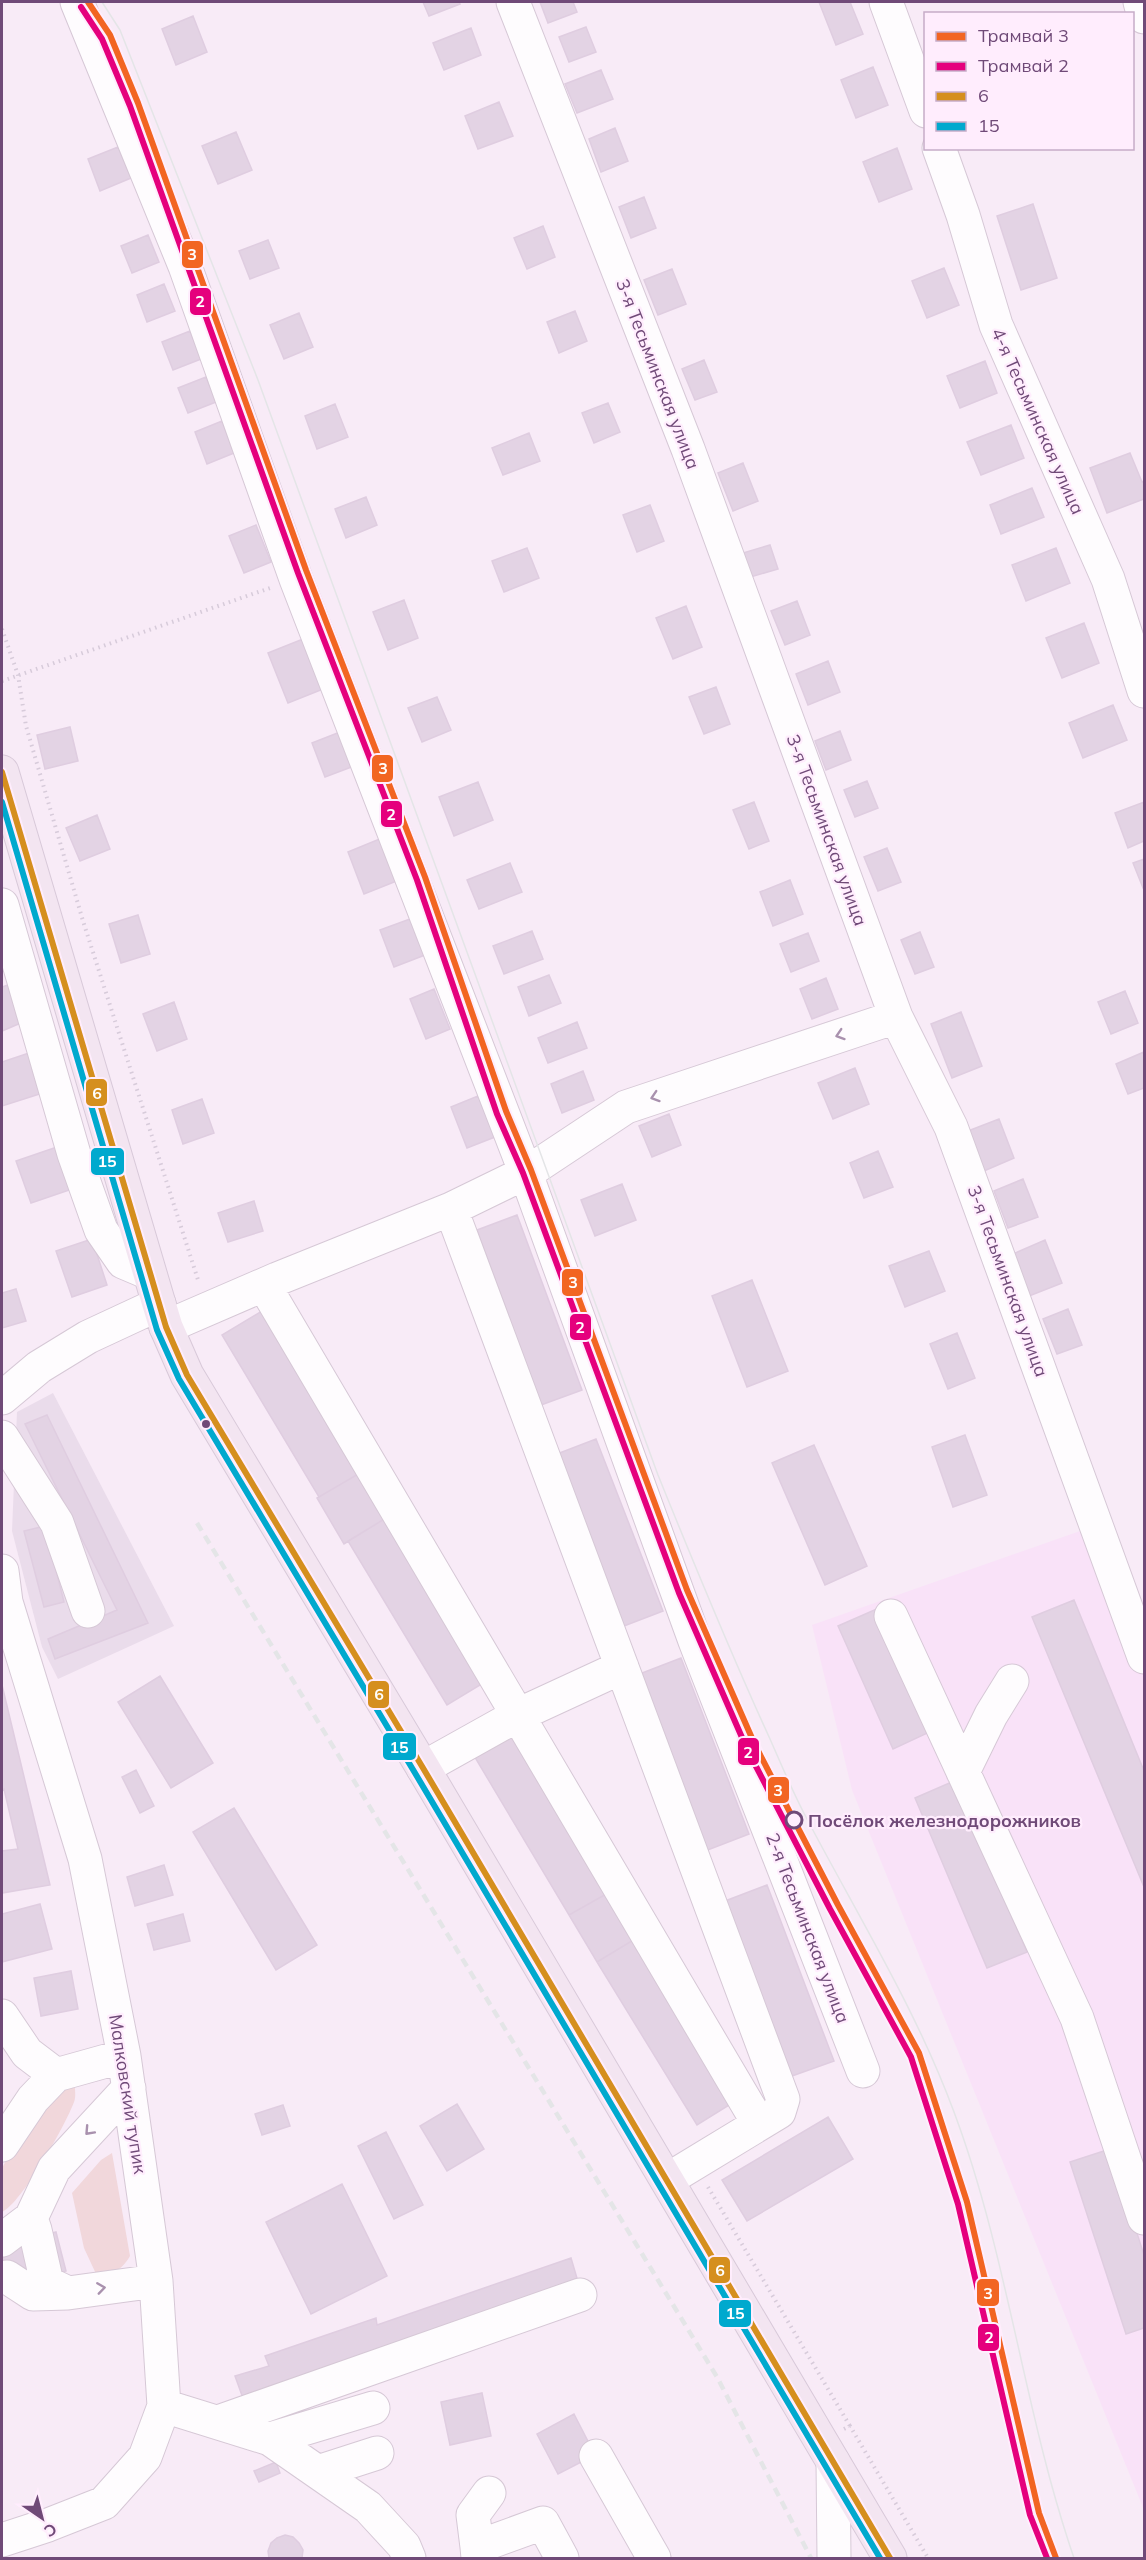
<svg xmlns="http://www.w3.org/2000/svg" width="1146" height="2560" font-family="Mulish,sans-serif">
<style>
.residential{fill:#f9e2f8}
.industrial{fill:#eadceb}
.green{fill:#f1d7db}
.building{fill:#e3d3e4;stroke:#dfcde0;stroke-width:1.5}
.lines{fill:none;stroke-linecap:round;stroke-linejoin:round}
.minor-casing{stroke:#d6c8d6;stroke-width:35}
.major-casing{stroke:#d8c9d9;stroke-width:35}
.path{stroke:#d7cbda;stroke-width:4;stroke-dasharray:1.5 4.5;stroke-linecap:butt}
.minor{stroke:#fefcfe;stroke-width:33}
.major{stroke:#f3e5f1;stroke-width:33}
.tram{stroke:#e4e5e7;stroke-width:1.5}
.rail{stroke:#e4e5e7;stroke-width:4.5;stroke-dasharray:9 6;stroke-linecap:butt}
.bus-1-casing{stroke:#ffedfd;stroke-width:10}
.bus-2-casing{stroke:#ffedfd;stroke-width:10}
.bus-1{stroke:#d58f1e;stroke-width:6}
.bus-2{stroke:#00a9ce;stroke-width:6}
.tram-1-casing{stroke:#ffedfd;stroke-width:10}
.tram-2-casing{stroke:#ffedfd;stroke-width:10}
.tram-1{stroke:#f26522;stroke-width:6}
.tram-2{stroke:#e5007d;stroke-width:6}
.oneway{stroke:#a991ae}
.bus-dot{fill:#704a78;stroke:#ffedfd;stroke-width:2}
.stop-dot{fill:#ffedfd;stroke:#704a78;stroke-width:3}
.labels{text-anchor:middle;dominant-baseline:central;stroke-width:4.5;stroke-linejoin:round;paint-order:stroke}
.street-label{font-size:18px;fill:#704a78;stroke:#ffedfd}
.stop-label{font-size:18px;font-weight:bold;fill:#704a78;stroke:#ffedfd;text-anchor:start}
.line-badge{stroke:#ffedfd;stroke-width:2}
.badge-label{font-size:16px;text-anchor:middle;font-weight:bold;fill:#fff}
</style>
<rect width="100%" height="100%" fill="#f8ebf7"/>
<path class="residential" d="M1083,1530L1144,1672V2510L852,1790L812,1625Z"/>
<path class="industrial" d="M53,1393L174,1626L58,1679L42,1647L12,1531L17,1412Z"/>
<path class="green" d="M64,2085L75,2088C75,2092 76,2097 74,2102C66,2124 22,2203 2,2212V2168L11,2152Z
M112,2153L130,2256C122,2270 113,2274 97,2276L84,2248L72,2193L101,2160Z"/>
<path class="building" d="M423,2H459L460,4L429,16Z
M540,2H573L577,12L548,23Z
M819,2H850L863,34L836,45Z
M193,16L207,52L176,65L162,29Z
M586,27L596,52L569,62L559,37Z
M471,28L481,55L444,70L433,43Z
M873,67L888,105L856,118L841,80Z
M601,70L613,99L577,113L565,84Z
M499,102L513,136L478,149L465,116Z
M615,128L628,161L601,172L589,139Z
M236,132L252,170L218,184L202,146Z
M118,147L131,178L100,191L88,159Z
M897,148L912,189L879,202L863,162Z
M644,197L656,228L631,238L619,207Z
M1033,204L1057,278L1021,290L997,216Z
M543,226L555,257L527,269L514,238Z
M148,235L159,262L132,273L121,246Z
M268,240L279,268L250,279L239,251Z
M944,268L959,305L927,318L912,281Z
M672,269L686,304L658,315L644,280Z
M164,284L175,311L147,322L137,295Z
M575,311L587,341L559,353L547,322Z
M299,313L313,347L284,359L270,325Z
M190,331L201,359L173,370L162,342Z
M704,360L717,392L695,400L682,369Z
M985,361L997,393L960,408L947,376Z
M206,377L216,402L188,413L178,388Z
M608,403L620,432L594,443L582,413Z
M335,404L348,437L317,449L305,416Z
M222,421L234,453L207,464L195,432Z
M1011,425L1024,458L981,475L967,442Z
M529,433L540,461L503,475L492,448Z
M1130,453L1142,482L1144,481V499L1107,513L1090,468Z
M743,463L758,501L733,511L718,473Z
M1032,488L1044,517L1001,534L990,505Z
M366,497L377,525L346,538L335,509Z
M650,505L664,541L637,552L623,515Z
M256,525L271,562L244,573L229,536Z
M770,545L778,569L740,580L733,556Z
M527,548L539,578L504,592L492,561Z
M1056,548L1070,583L1026,601L1012,565Z
M404,600L418,638L388,650L373,612Z
M797,601L810,635L785,645L771,611Z
M686,606L702,647L673,659L656,618Z
M1084,623L1099,663L1062,678L1046,638Z
M303,639L323,689L288,703L268,653Z
M828,661L840,692L808,705L796,674Z
M716,687L730,724L704,734L689,697Z
M437,697L451,730L422,742L408,708Z
M1113,705L1127,740L1083,758L1069,723Z
M70,727L78,761L45,769L37,735Z
M840,731L851,760L826,770L815,741Z
M340,732L354,766L325,777L312,743Z
M867,781L878,808L855,817L844,790Z
M478,782L493,820L454,836L439,797Z
M754,802L769,841L749,849L733,810Z
M1144,802V841L1128,848L1115,813Z
M97,815L110,849L80,861L66,828Z
M382,838L399,880L364,894L348,852Z
M887,848L901,882L878,891L864,857Z
M1144,859V887L1143,888L1133,863Z
M510,863L522,892L479,909L467,880Z
M790,880L803,914L773,926L760,892Z
M138,915L150,954L121,963L109,924Z
M410,919L425,955L394,967L380,930Z
M532,931L543,959L504,974L493,946Z
M920,932L934,967L915,974L901,940Z
M808,933L819,961L791,972L780,944Z
M549,975L561,1003L529,1016L518,987Z
M826,978L838,1009L812,1019L800,989Z
M8,985L23,1022L2,1031V987Z
M434,989L450,1029L426,1039L410,999Z
M1125,991L1138,1023L1111,1034L1098,1002Z
M174,1002L187,1039L157,1051L143,1014Z
M961,1012L982,1066L952,1078L931,1024Z
M577,1022L587,1048L548,1063L538,1038Z
M35,1051L49,1091L2,1106V1062Z
M1144,1052V1088L1128,1094L1116,1064Z
M855,1068L869,1104L833,1119L818,1083Z
M583,1071L594,1100L562,1113L551,1084Z
M478,1096L495,1137L467,1148L451,1107Z
M202,1099L214,1133L183,1144L172,1110Z
M669,1114L681,1145L652,1157L639,1126Z
M999,1119L1014,1158L984,1171L968,1131Z
M57,1147L72,1189L31,1203L16,1161Z
M878,1151L893,1187L864,1198L850,1163Z
M1023,1179L1038,1217L1008,1228L994,1191Z
M622,1184L636,1220L595,1236L581,1200Z
M254,1201L263,1231L228,1242L218,1213Z
M517,1215L582,1390L541,1405L477,1230Z
M92,1239L107,1285L72,1297L56,1251Z
M1045,1240L1062,1283L1029,1296L1013,1254Z
M929,1251L945,1291L905,1307L889,1266Z
M752,1280L788,1371L747,1387L712,1296Z
M16,1289L26,1321L2,1328V1293Z
M1068,1309L1082,1345L1057,1354L1043,1319Z
M262,1311L360,1473L319,1497L222,1335Z
M957,1333L975,1378L948,1389L930,1344Z
M47,1415L148,1623L55,1659L48,1639L117,1610L25,1424Z
M965,1435L987,1495L953,1507L932,1447Z
M596,1439L663,1611L624,1626L557,1454Z
M814,1445L867,1566L825,1585L772,1463Z
M360,1473L386,1518L344,1544L317,1498Z
M386,1518L485,1682L447,1705L348,1541Z
M45,1526L64,1602L44,1607L24,1531Z
M1074,1600L1144,1771V1887L1032,1617Z
M879,1608L934,1730L893,1749L838,1626Z
M681,1658L749,1834L705,1851L637,1675Z
M160,1676L213,1763L171,1788L118,1702Z
M2,1685L50,1885L2,1893V1851L18,1849L4,1789L2,1790Z
M512,1731L608,1893L569,1915L473,1754Z
M136,1770L154,1806L140,1813L122,1777Z
M954,1781L1027,1952L987,1968L915,1798Z
M234,1808L317,1945L276,1970L193,1832Z
M164,1865L173,1895L135,1906L127,1877Z
M767,1885L834,2061L792,2076L725,1901Z
M608,1893L635,1939L597,1962L569,1915Z
M40,1904L52,1949L2,1962V1914Z
M183,1914L190,1941L154,1950L147,1924Z
M635,1939L734,2102L697,2125L597,1962Z
M71,1971L78,2009L41,2016L34,1978Z
M457,2104L484,2149L447,2171L420,2126Z
M283,2105L290,2126L262,2135L255,2114Z
M828,2117L853,2159L747,2221L722,2180Z
M386,2132L423,2205L394,2219L358,2146Z
M1110,2149L1144,2255V2328L1126,2334L1070,2162Z
M342,2184L387,2276L311,2314L266,2222Z
M56,2232L66,2271L20,2283L2,2272V2256L12,2253L9,2244Z
M571,2258L579,2285L244,2401L235,2376L269,2366L265,2356L376,2318L377,2325Z
M482,2393L491,2436L450,2445L441,2402Z
M574,2414L595,2455L558,2474L537,2434Z
M276,2462L280,2473L259,2482L254,2471Z
M285,2535L293,2537L299,2543L303,2550L302,2558H269L268,2551L271,2543L277,2538Z"/>
<g class="lines">
<defs>
<path id="minor" d="M77,2L185,266L296,579L525,1171L695,1641L863,2071
M513,2L688,449L896,1017L951,1127L1144,1657
M886,2L926,111
M1140,2L1144,17
M939,148L963,215L996,325L1108,579L1144,691
M2,905L74,1154L101,1230L123,1262L149,1273
M451,1209L783,2099L779,2112L667,2180
M264,1285L759,2124
M166,1327L277,1279L451,1209L531,1170L626,1107L896,1017
M2,1398L39,1367L88,1337L159,1304
M2,1437L57,1523L88,1611
M2,1571L6,1602L85,1859L124,2056L156,2281L164,2406L145,2457L104,2503L48,2525L2,2540
M891,1616L1077,2018L1144,2218
M423,1768L518,1715L622,1667
M963,1772L991,1715L1012,1681
M2,2016L27,2053L56,2075L124,2056
M129,2088L54,2169L31,2218L35,2230L47,2283L68,2293L156,2281
M2,2145L33,2099L56,2075
M2,2240L31,2218
M7,2277L33,2294L68,2293
M164,2406L270,2439L368,2507L404,2546L409,2558
M218,2422L580,2295
M270,2439L373,2408
M596,2456L654,2558
M833,2462L834,2558
M318,2472L377,2453
M477,2547L473,2515L489,2493
M478,2558L477,2547L543,2523L562,2558"/>
<path id="major" d="M2,772L159,1304L166,1327L187,1375L423,1768L890,2558"/>
</defs>
<use href="#minor" class="minor-casing"/>
<use href="#major" class="major-casing"/>
<path class="path" d="M2,629L18,675L26,726L83,921L199,1283
M2,681L270,588
M708,2187L850,2426
M844,2429L850,2426L928,2558"/>
<use href="#minor" class="minor"/>
<use href="#major" class="major"/>
<path class="tram" d="M102,2L120,30L258,380L658,1475C694,1564 730,1652 770,1739C782,1766 793,1793 807,1819C858,1916 916,2009 954,2112C1008,2256 1024,2413 1074,2558"/>
<path class="rail" d="M197,1523L717,2377L811,2558"/>
<defs>
<path id="bus-1" d="M2,772L166,1327L187,1375L423,1768L890,2558"/>
<path id="bus-2" d="M2,802L157,1330L179,1379L415,1773L880,2558"/>
</defs>
<use href="#bus-1" class="bus-1-casing"/>
<use href="#bus-2" class="bus-2-casing"/>
<use href="#bus-1" class="bus-1"/>
<use href="#bus-2" class="bus-2"/>
<defs>
<path id="tram-1" d="M88,2L110,35L138,103L306,570L425,877L506,1111L531,1170L687,1590L755,1745L838,1905L919,2053L967,2202L1039,2513L1056,2558"/>
<path id="tram-2" d="M81,7L102,39L130,106L298,573L417,880L497,1114L523,1173L679,1593L747,1749L830,1909L911,2057L958,2204L1030,2515L1047,2558"/>
</defs>
<use href="#tram-1" class="tram-1-casing"/>
<use href="#tram-2" class="tram-2-casing"/>
<use href="#tram-1" class="tram-1"/>
<use href="#tram-2" class="tram-2"/>
</g>
<defs><path id="oneway-chevron" d="M-2-3.5L2.5 0L-2 3.5" fill="none" stroke-width="1.6" stroke-linecap="round" stroke-linejoin="round" transform="scale(1.5)"/></defs>
<g class="oneway">
<use href="#oneway-chevron" transform="translate(840 1035) rotate(162)"/>
<use href="#oneway-chevron" transform="translate(655 1097) rotate(162)"/>
<use href="#oneway-chevron" transform="translate(89 2131) rotate(133)"/>
<use href="#oneway-chevron" transform="translate(101 2288) rotate(-8)"/>
</g>
<circle class="bus-dot" cx="206" cy="1424" r="5"/>
<circle class="stop-dot" cx="794" cy="1820" r="8"/>
<g class="labels">
<g class="street-label">
<text transform="translate(658 374) rotate(69)">3-я Тесьминская улица</text>
<text transform="translate(1038 421) rotate(66)">4-я Тесьминская улица</text>
<text transform="translate(827 830) rotate(70)">3-я Тесьминская улица</text>
<text transform="translate(1008 1281) rotate(70)">3-я Тесьминская улица</text>
<text transform="translate(808 1928) rotate(69)">2-я Тесьминская улица</text>
<text transform="translate(128 2094) rotate(81)">Малковский тупик</text>
</g>
<g class="stop-label">
<text x="808" y="1820">Посёлок железнодорожников</text>
</g>
</g>
<g class="line-badge">
<rect x="181" y="240" width="23" height="29" rx="6" fill="#f26522"/>
<rect x="189" y="287" width="23" height="29" rx="6" fill="#e5007d"/>
<rect x="371" y="754" width="23" height="29" rx="6" fill="#f26522"/>
<rect x="380" y="800" width="23" height="28" rx="6" fill="#e5007d"/>
<rect x="85" y="1078" width="23" height="29" rx="6" fill="#d58f1e"/>
<rect x="90" y="1147" width="35" height="29" rx="6" fill="#00a9ce"/>
<rect x="561" y="1268" width="23" height="29" rx="6" fill="#f26522"/>
<rect x="569" y="1313" width="23" height="28" rx="6" fill="#e5007d"/>
<rect x="367" y="1680" width="23" height="29" rx="6" fill="#d58f1e"/>
<rect x="382" y="1732" width="35" height="29" rx="6" fill="#00a9ce"/>
<rect x="737" y="1737" width="23" height="29" rx="6" fill="#e5007d"/>
<rect x="767" y="1776" width="23" height="28" rx="6" fill="#f26522"/>
<rect x="708" y="2256" width="23" height="28" rx="6" fill="#d58f1e"/>
<rect x="976" y="2278" width="24" height="29" rx="6" fill="#f26522"/>
<rect x="718" y="2299" width="34" height="29" rx="6" fill="#00a9ce"/>
<rect x="977" y="2323" width="23" height="29" rx="6" fill="#e5007d"/>
</g>
<g class="badge-label">
<text x="192" y="260">3</text>
<text x="200" y="307">2</text>
<text x="383" y="774">3</text>
<text x="391" y="820">2</text>
<text x="97" y="1099">6</text>
<text x="107" y="1167">15</text>
<text x="573" y="1288">3</text>
<text x="580" y="1333">2</text>
<text x="379" y="1700">6</text>
<text x="399" y="1753">15</text>
<text x="748" y="1758">2</text>
<text x="778" y="1796">3</text>
<text x="720" y="2276">6</text>
<text x="988" y="2299">3</text>
<text x="735" y="2319">15</text>
<text x="989" y="2343">2</text>
</g>
<rect width="1146" height="2560" fill="none" stroke="#704a78" stroke-width="6"/>
<rect x="924" y="12" width="210" height="138" fill="#ffedfd" stroke="#c6acc8" stroke-width="1.5"/>
<rect x="936" y="32" width="30" height="9" fill="#f26522" stroke="#c6acc8" stroke-width="1.5"/>
<text x="978" y="42" font-size="18" fill="#704a78">Трамвай 3</text>
<rect x="936" y="62" width="30" height="9" fill="#e5007d" stroke="#c6acc8" stroke-width="1.5"/>
<text x="978" y="72" font-size="18" fill="#704a78">Трамвай 2</text>
<rect x="936" y="92" width="30" height="9" fill="#d58f1e" stroke="#c6acc8" stroke-width="1.5"/>
<text x="978" y="102" font-size="18" fill="#704a78">6</text>
<rect x="936" y="122" width="30" height="9" fill="#00a9ce" stroke="#c6acc8" stroke-width="1.5"/>
<text x="978" y="132" font-size="18" fill="#704a78">15</text>
<g transform="translate(42 2518) rotate(145)" stroke="#ffedfd" stroke-width="4.5" paint-order="stroke">
<path d="M0-4.5L10 22L0 15L-10 22Z" fill="#704a78"/>
<text y="-9" font-size="16" font-weight="bold" text-anchor="middle" fill="#704a78">С</text>
</g>
</svg>
